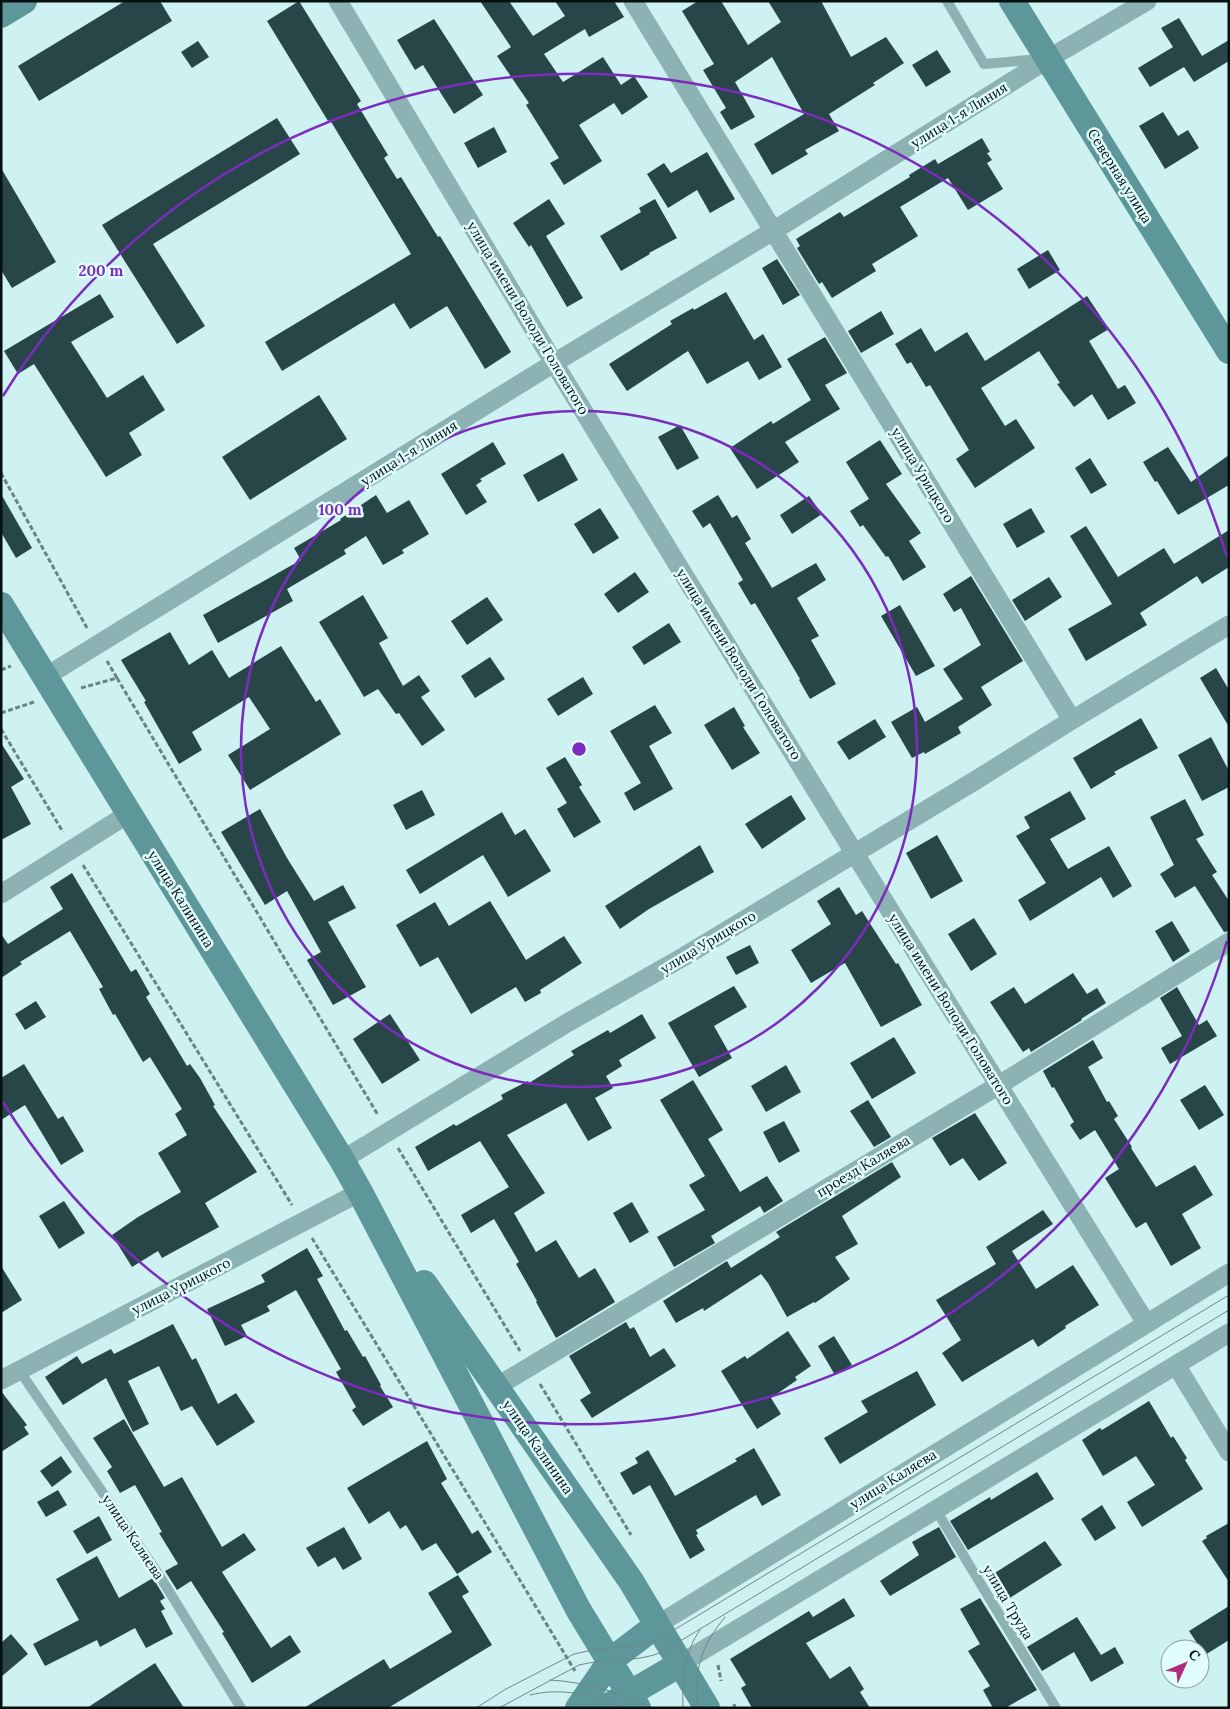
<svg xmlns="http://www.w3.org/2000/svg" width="1230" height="1709" font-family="Lora,serif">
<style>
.building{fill:#284647}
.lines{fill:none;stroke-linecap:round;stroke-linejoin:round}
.path{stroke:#6c8384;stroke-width:3;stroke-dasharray:5 2.5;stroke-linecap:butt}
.lane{stroke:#8db2b3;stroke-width:10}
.street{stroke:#8db2b3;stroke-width:19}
.secondary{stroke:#5d9799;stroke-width:26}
.tram{stroke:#6f8888;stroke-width:1}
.ring{fill:none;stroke:#7b2cbf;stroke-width:2.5}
.labels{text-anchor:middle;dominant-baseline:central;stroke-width:5;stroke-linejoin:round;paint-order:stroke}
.street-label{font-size:14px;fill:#051111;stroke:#e1fdfe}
.centre{fill:#7b2cbf;stroke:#e1fdfe;stroke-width:2.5}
.ring-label{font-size:15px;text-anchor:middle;font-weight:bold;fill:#7b2cbf;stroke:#e1fdfe;stroke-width:5;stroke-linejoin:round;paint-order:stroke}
</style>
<rect width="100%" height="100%" fill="#cef1f2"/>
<path class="building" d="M125,1H160L172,21L39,101L18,66Z
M299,1L361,101L357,104L388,155L384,158L397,179L401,177L438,237L440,236L511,352L485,369L447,306L410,329L394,303L282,371L265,342L411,254L330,120L328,121L267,21Z
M480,1H509L533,36L565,16L555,1H614L624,17L589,37L585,29L544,54L563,82L603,57L621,85L634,76L648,97L622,115L614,103L579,125L602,161L564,185L550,163L559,158L526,105L529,103L497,56L511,47Z
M698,1H721L748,45L781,22L768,1H821L851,57L886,37L904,63L873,83L875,85L829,114L839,131L805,150L808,154L772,175L754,144L804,114L772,57L735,82L755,117L731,130L720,112L726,108L703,70L714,64L682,11Z
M1179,18L1202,56L1229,40V61L1194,82L1184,67L1150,87L1138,68L1173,47L1161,28Z
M434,19L483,95L454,114L423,65L415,70L397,40Z
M198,41L209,57L192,68L181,52Z
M937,50L951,72L926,87L912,65Z
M1163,112L1178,136L1188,130L1199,148L1165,169L1139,126Z
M277,118L300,154L153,244L205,326L177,344L102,225Z
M494,127L507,152L478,168L464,143Z
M982,138L990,152L987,153L992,160L987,163L1003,189L968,210L948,178L900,207L918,236L872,264L876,271L832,298L822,282L819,284L797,248L800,246L796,239L840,212L844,217L910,177L909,175L935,159L938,164Z
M707,152L735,199L710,213L697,190L668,208L647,174L664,163L671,173Z
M1,168L56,262L12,288L1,270Z
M549,199L565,224L546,236L583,298L567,307L531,245L529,247L513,223Z
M655,199L677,238L649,253L650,254L621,271L600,236L641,212L639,208Z
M1048,250L1060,270L1029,289L1017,269Z
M777,259L800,295L783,305L762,268Z
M726,292L754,340L763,334L782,367L759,380L748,361L707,384L688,351L627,391L609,364L672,324L670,321L693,308L694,310Z
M100,294L114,317L71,342L107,398L143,375L165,410L129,433L142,455L106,477L34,364L18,374L4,351Z
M1087,296L1109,329L1089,341L1118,389L1125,385L1136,403L1108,420L1092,394L1074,407L1057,384L1060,383L1039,351L981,388L1005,426L1016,419L1035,448L975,488L956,459L969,450L930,385L926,387L911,362L907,364L895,344L921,328L935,352L967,332L985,361Z
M881,311L894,334L861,353L848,331Z
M825,337L847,373L825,385L840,409L785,442L799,462L757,489L730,448L771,421L773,424L811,400L787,359Z
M319,395L347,439L250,500L222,457Z
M680,425L699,458L677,470L658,437Z
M880,440L902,474L886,484L921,533L909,541L926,567L903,581L888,556L886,557L863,525L860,527L850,511L869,499L846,462Z
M493,442L506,464L480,479L482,481L476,485L487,502L466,515L441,474Z
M1168,447L1191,482L1229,455V485L1178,515L1157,481L1155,482L1143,462Z
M563,453L578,480L538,502L523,475Z
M1090,458L1107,485L1091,494L1075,468Z
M1,494L32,548L16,558L1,532Z
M376,495L387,513L409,500L429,534L402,550L404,553L383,565L366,536L344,550L346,554L287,589L293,601L218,643L203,615L301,560L294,548L341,520L340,519Z
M718,495L732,518L737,515L751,539L745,543L772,588L816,563L826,580L797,598L819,636L811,640L836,684L810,699L799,680L800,679L755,603L751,605L738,583L743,580L710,523L703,528L692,511Z
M809,496L822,514L792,534L780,515Z
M600,508L619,538L593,554L574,524Z
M1031,508L1045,532L1017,548L1003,524Z
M1086,526L1118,577L1164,548L1174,564L1229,530V567L1202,584L1197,576L1140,613L1147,625L1086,661L1068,629L1112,604L1070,536Z
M635,572L649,592L618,613L604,594Z
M971,576L1023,661L981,687L992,705L958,727L961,733L925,754L924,752L912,758L891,722L917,707L925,722L963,699L943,669L981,645L961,608L954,612L943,594Z
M1049,577L1062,597L1025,621L1012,600Z
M363,595L388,638L379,643L403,686L419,675L430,691L421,697L445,730L422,746L399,713L396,714L378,689L364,697L319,622Z
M487,597L503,620L467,645L451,621Z
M900,605L935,666L916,676L881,616Z
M669,623L681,642L644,665L632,647Z
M170,632L189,665L212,650L229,678L281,646L316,702L320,699L341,734L250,790L228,755L270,729L249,697L192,732L202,750L179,764L144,702L146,701L121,660Z
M490,657L505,679L475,698L461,676Z
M1216,668L1229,690V727L1200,678Z
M583,677L593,694L558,716L547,699Z
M655,705L672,733L649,746L673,789L634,811L624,793L641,783L610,731Z
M734,707L745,726L743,727L760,753L732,770L704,725Z
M1141,718L1158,748L1114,772L1116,774L1091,789L1073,758Z
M875,719L886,737L849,760L837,742Z
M1211,737L1229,771V787L1202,801L1178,755Z
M1,743L24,779L11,787L31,824L1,840Z
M565,757L582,785L579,787L601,822L574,838L557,809L567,803L546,768Z
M422,790L435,815L406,830L393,805Z
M1070,791L1086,819L1050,839L1068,869L1109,846L1132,886L1113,898L1101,877L1030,921L1018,900L1046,883L1016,836L1030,828L1024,817Z
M791,795L806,819L762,849L745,824Z
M1185,799L1204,835L1196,839L1217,872L1212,875L1229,901V931L1224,932L1195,886L1175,898L1160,874L1174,865L1150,817Z
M260,809L287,858L314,901L343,885L356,908L328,922L366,987L333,1005L307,960L321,952L287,891L265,905L221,832Z
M502,812L515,835L525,829L551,871L508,897L483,855L420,894L406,870Z
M937,835L963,881L931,899L906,853Z
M700,845L714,872L649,909L620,929L605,906Z
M72,873L131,972L136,969L150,994L146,997L187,1066L190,1064L200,1078L215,1105L213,1106L257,1172L205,1203L219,1227L162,1258L158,1251L132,1267L112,1235L138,1217L181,1192L158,1153L187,1135L175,1114L182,1109L150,1057L143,1062L115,1014L113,1015L99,989L103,987L70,931L20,962L22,964L1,978V934L8,944L63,909L50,887Z
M839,887L856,915L862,911L896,964L898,963L922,1005L881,1027L845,963L811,983L791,950L831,924L817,901Z
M490,901L526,960L564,936L582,963L540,990L541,993L525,1002L516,987L471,1014L438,957L420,967L396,925L435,902L449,926Z
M974,918L997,954L971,971L948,934Z
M1172,921L1190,951L1173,962L1155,931Z
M750,945L759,963L736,975L726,957Z
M1073,973L1087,994L1097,988L1106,1003L1081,1019L1082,1020L1031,1052L1029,1048L1023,1052L990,1002L1014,987L1025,1004Z
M734,986L747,1007L714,1026L732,1058L699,1077L668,1023Z
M1177,987L1199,1025L1207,1020L1217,1036L1170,1064L1161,1048L1182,1036L1160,998Z
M36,1001L46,1017L25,1030L15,1014Z
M390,1014L420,1060L382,1084L353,1039Z
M642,1014L656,1038L619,1060L622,1066L606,1076L613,1088L595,1098L612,1128L588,1141L566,1103L507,1135L545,1193L514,1213L536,1252L556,1240L579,1278L595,1268L615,1302L556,1338L536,1302L537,1301L516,1264L519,1262L494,1219L471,1233L461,1215L509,1187L480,1141L428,1171L415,1147L454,1124L456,1126L503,1099L501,1095L528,1081L529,1083L574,1055L571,1051L608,1030L610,1033Z
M894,1037L916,1073L872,1099L850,1063Z
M1093,1040L1103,1058L1088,1067L1107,1102L1109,1101L1118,1116L1114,1119L1132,1147L1131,1148L1156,1187L1195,1165L1213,1195L1182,1214L1201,1248L1171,1266L1146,1222L1136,1228L1105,1178L1119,1169L1095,1130L1080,1140L1070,1125L1074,1122L1054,1087L1052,1088L1043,1071Z
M24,1064L58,1119L63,1116L84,1151L61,1165L25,1105L1,1120V1078Z
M786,1065L801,1092L766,1112L751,1086Z
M693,1080L723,1130L708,1139L740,1192L767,1176L783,1201L764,1213L760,1206L711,1236L715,1243L674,1267L657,1237L705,1210L689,1185L705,1176L660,1100Z
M1205,1085L1224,1115L1199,1130L1180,1100Z
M868,1100L891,1137L874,1147L850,1111Z
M975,1113L1007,1163L979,1181L963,1158L950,1166L932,1138Z
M784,1121L800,1151L779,1163L763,1132Z
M892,1162L901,1177L842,1216L858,1244L835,1257L850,1279L815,1303L814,1302L787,1317L768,1283L761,1274L704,1311L703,1308L676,1323L663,1301L727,1261L731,1268L780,1237L776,1232Z
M64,1201L85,1233L59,1249L39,1216Z
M632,1202L649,1232L630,1243L613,1213Z
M1043,1210L1053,1224L1012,1251L1036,1289L1073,1265L1099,1305L1065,1326L1066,1328L1038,1347L1033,1339L962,1382L942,1353L961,1340L936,1300L996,1264L986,1247Z
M307,1248L323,1276L317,1279L345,1331L347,1330L363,1357L365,1356L381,1385L380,1386L393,1407L363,1426L352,1410L356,1407L336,1372L341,1369L296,1290L267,1306L270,1311L241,1325L247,1336L225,1346L207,1309L265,1282L261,1275Z
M1,1266L22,1300L1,1313Z
M626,1322L630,1329L634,1327L650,1357L664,1348L676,1366L592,1418L580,1400L591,1393L569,1356Z
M173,1324L192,1360L196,1358L218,1404L236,1393L255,1422L217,1446L192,1406L181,1411L159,1366L128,1381L149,1424L133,1432L106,1378L63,1405L45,1377L77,1356L82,1364L111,1349L114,1354Z
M788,1331L811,1366L795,1377L797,1380L771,1398L781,1414L757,1429L721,1371L745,1356L747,1359Z
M834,1336L852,1365L835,1375L818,1346Z
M917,1371L936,1405L840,1464L824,1438L868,1412L861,1401Z
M1,1391L27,1425L24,1427L29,1434L1,1452Z
M1149,1401L1171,1438L1173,1436L1187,1458L1185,1460L1203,1489L1142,1527L1127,1502L1155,1485L1136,1456L1103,1476L1082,1440L1100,1428L1102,1430Z
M124,1419L164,1487L182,1477L222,1547L244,1533L256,1550L222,1572L271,1648L290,1635L301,1652L252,1683L222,1633L224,1632L191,1581L177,1590L165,1571L178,1564L159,1533L162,1532L135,1485L120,1493L107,1471L112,1467L93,1438Z
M427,1441L447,1479L441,1483L472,1534L478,1530L492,1552L457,1574L436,1543L422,1551L406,1525L400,1529L389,1511L369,1524L347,1488Z
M754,1448L781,1495L762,1506L756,1495L696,1530L698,1534L696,1535L705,1550L690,1559L650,1485L633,1495L620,1473L638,1463L635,1458L648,1450L675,1496L737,1461L735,1459Z
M61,1456L72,1472L52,1487L40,1471Z
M1037,1472L1054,1499L968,1550L950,1521L990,1497L991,1500Z
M58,1490L67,1505L46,1517L37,1502Z
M1102,1505L1116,1528L1095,1541L1081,1519Z
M99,1516L112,1540L87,1554L73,1531Z
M1229,1523V1582L1202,1541L1207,1538L1206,1536Z
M344,1527L362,1559L343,1570L335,1557L318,1567L306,1548Z
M939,1527L956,1557L890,1596L880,1581L919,1555L912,1542Z
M1045,1541L1062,1565L1005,1601L990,1576Z
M97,1556L119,1598L153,1578L165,1598L160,1601L165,1609L161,1611L173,1634L146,1648L135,1628L100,1647L97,1640L45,1666L33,1644L79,1620L56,1579Z
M458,1575L469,1592L462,1596L492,1645L388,1708H304L384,1659L390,1669L452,1632L428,1593Z
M844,1598L855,1616L806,1643L830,1679L850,1666L864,1689L860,1692L870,1708H752L741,1688L746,1685L730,1659L809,1611L813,1617Z
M980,1598L1037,1690L1005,1708H993L983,1690L990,1686L968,1651L980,1644L960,1609Z
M1229,1606V1640L1205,1655L1189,1631Z
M1077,1617L1101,1655L1115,1647L1124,1663L1091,1682L1074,1652L1042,1671L1027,1647Z
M11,1634L28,1654L1,1677V1643Z
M155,1663L184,1708H87Z"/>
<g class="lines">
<path class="path" d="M1,473L87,628
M1,670L11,666
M117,678L378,1115
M81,688L117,678L107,661
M1,713L34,702
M1,729L63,832
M83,865L292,1205
M398,1148L520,1351
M312,1238L575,1671
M540,1384L631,1535
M718,1665L721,1681
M734,1704L735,1708"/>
<path class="lane" d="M947,1L984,64L1040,59
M19,1370L159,1575L241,1708
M936,1510L1056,1708"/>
<path class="street" d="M338,1L554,363L855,854L1146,1323
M633,1L1072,720
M45,677L554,363L773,231L1048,59L1147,1
M1,894L128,814
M342,1160L567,1023L685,956L976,780L1072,720L1229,625
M1176,1365L1229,1452
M1,1380L360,1192
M496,1387L999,1085L1229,942
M657,1625L1229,1273
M680,1664L1229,1333"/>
<path class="secondary" d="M1012,1L1229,351
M1,15L24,1
M1,605L342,1160L360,1192L578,1609L638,1708
M424,1283L631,1581L707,1708
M578,1708L611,1660L657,1625
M605,1708L680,1664"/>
<path class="tram" d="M550,1680C586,1682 621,1693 653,1708
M530,1695C561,1687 595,1695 624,1708
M476,1708L506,1689L574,1654L597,1649L645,1645L664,1636L1229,1295
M499,1708L579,1665C606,1658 637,1663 662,1652L1229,1310
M683,1708C682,1681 684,1652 700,1630
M697,1708C694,1670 701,1646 725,1617"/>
</g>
<g class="ring">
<circle cx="579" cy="749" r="338"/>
<path d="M1227 941A676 676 0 0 1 3 1102M3 396A676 676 0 0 1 1227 557"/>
</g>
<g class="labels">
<g class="street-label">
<text transform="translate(959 115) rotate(-32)">улица 1-я Линия</text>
<text transform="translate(1120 176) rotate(58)">Северная улица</text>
<text transform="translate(528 318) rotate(59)">улица имени Володи Головатого</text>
<text transform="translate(409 453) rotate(-32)">улица 1-я Линия</text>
<text transform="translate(923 475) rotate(59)">улица Урицкого</text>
<text transform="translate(739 664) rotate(58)">улица имени Володи Головатого</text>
<text transform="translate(181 899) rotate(58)">улица Калинина</text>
<text transform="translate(708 942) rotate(-31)">улица Урицкого</text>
<text transform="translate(951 1009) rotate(58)">улица имени Володи Головатого</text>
<text transform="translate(863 1166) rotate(-31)">проезд Каляева</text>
<text transform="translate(181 1286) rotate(-27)">улица Урицкого</text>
<text transform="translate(538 1447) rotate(55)">улица Калинина</text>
<text transform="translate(893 1479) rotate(-32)">улица Каляева</text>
<text transform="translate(133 1537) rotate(56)">улица Каляева</text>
<text transform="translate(1008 1602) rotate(59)">улица Труда</text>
</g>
</g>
<circle cx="579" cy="749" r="8" class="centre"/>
<g class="ring-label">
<text x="101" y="276">200 m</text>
<text x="340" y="515">100 m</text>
</g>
<rect width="1230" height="1709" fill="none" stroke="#051111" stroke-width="5"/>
<g transform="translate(1185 1664) rotate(46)"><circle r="24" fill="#e1fdfe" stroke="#899f9f"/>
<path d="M0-4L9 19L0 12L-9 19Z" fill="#af2e7b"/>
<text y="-8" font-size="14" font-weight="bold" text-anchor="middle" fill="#051111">С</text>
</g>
</svg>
